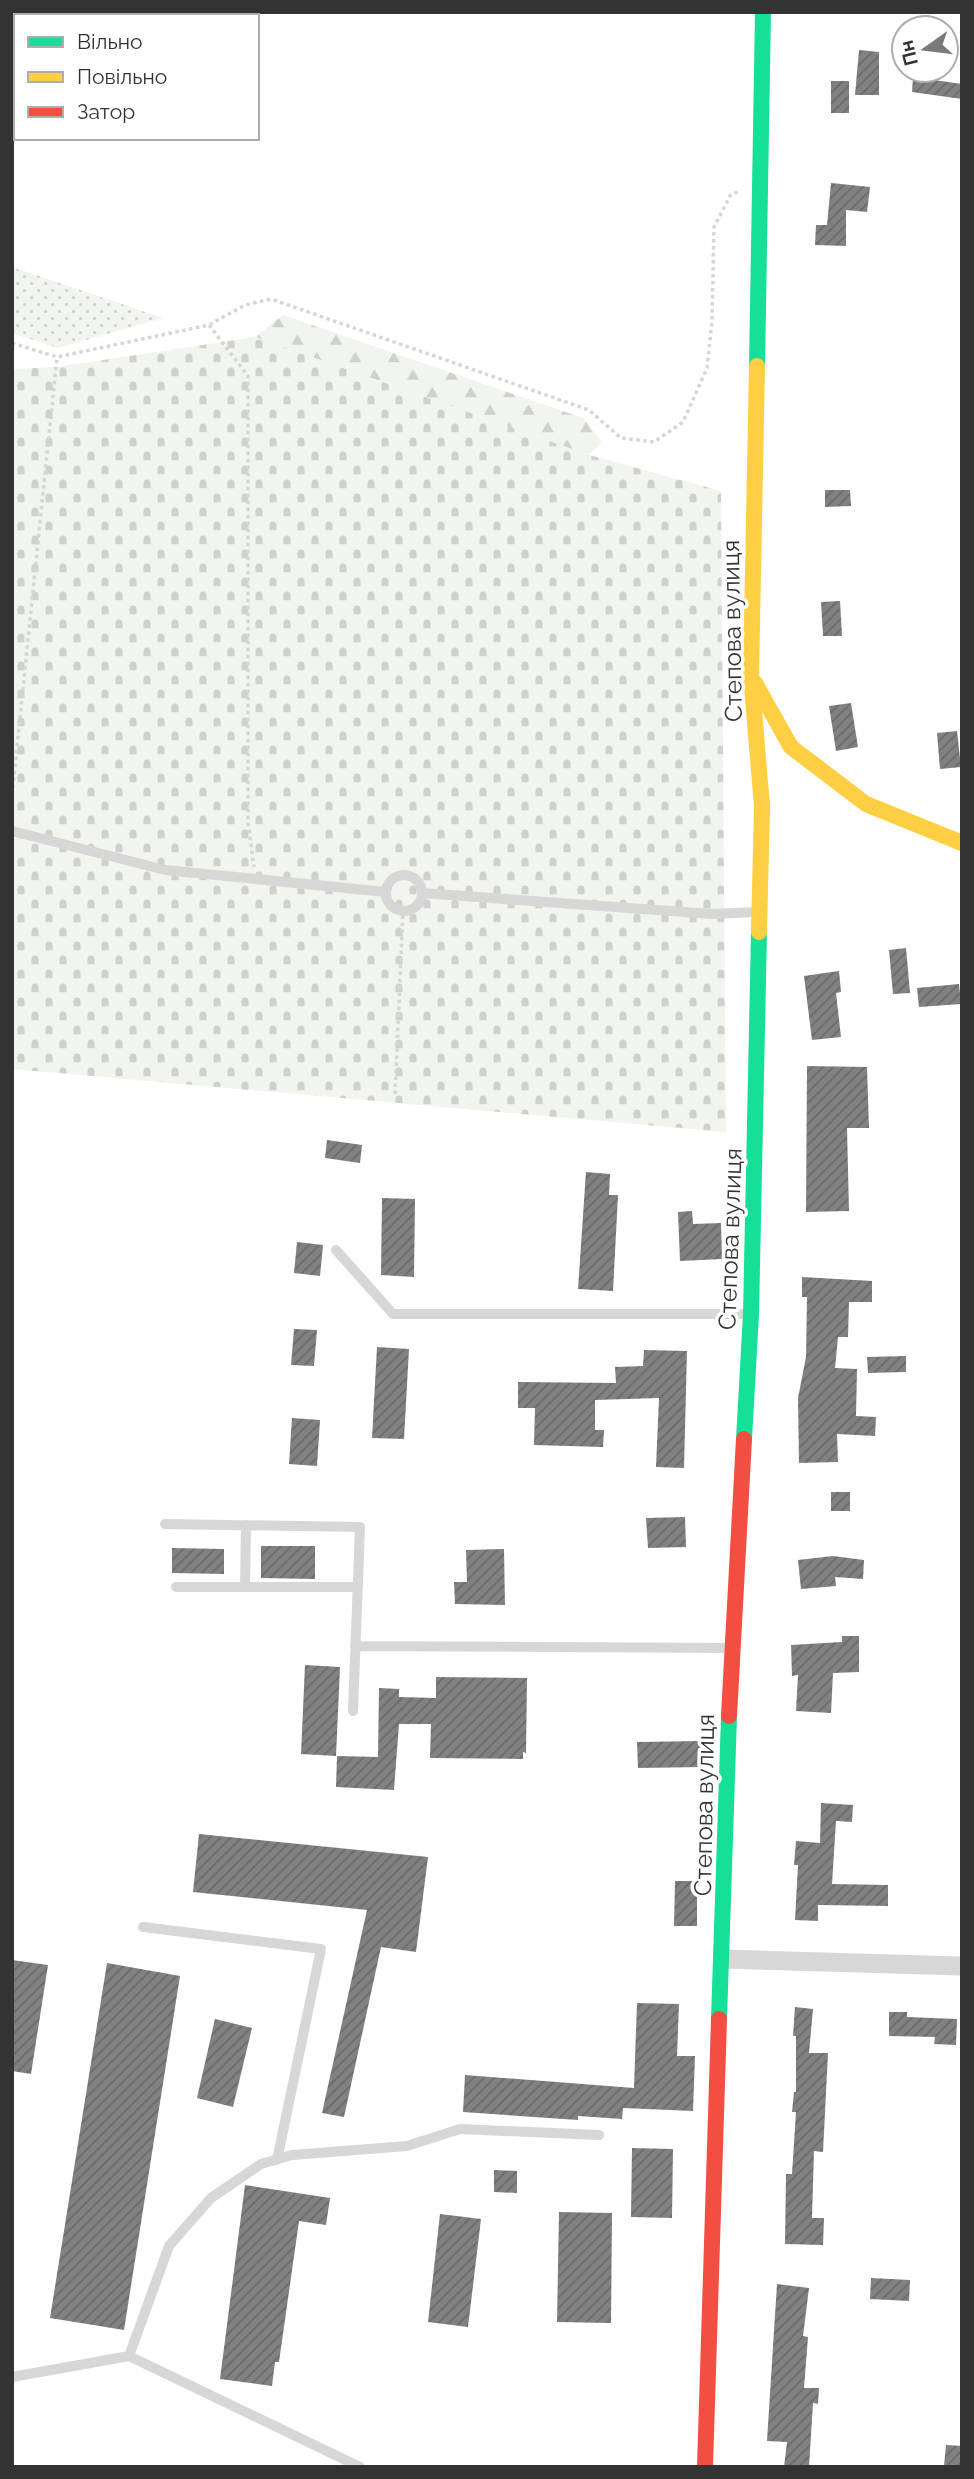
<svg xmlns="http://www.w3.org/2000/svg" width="974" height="2479" font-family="Raleway,sans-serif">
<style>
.grass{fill:url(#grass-dots)}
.forest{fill:url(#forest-firs)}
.cemetery{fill:url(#cemetery-stones)}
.building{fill:url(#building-hatch)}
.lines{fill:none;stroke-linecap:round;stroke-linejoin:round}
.path{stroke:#d6d6d6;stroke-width:3.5;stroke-dasharray:3.5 3.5;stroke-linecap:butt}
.lane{stroke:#d7d7d7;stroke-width:10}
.street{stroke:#d7d7d7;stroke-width:19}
.fast{stroke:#16e098;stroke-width:16}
.slow{stroke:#ffcf43;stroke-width:16}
.jam{stroke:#f24e42;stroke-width:16}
.labels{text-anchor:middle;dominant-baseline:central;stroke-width:7;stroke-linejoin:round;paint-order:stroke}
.street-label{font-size:24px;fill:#333;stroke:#fff}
</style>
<defs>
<pattern id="grass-dots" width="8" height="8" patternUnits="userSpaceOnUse" patternTransform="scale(1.75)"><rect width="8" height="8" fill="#f1f5ed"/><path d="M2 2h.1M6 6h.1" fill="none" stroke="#cfd2cc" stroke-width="1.8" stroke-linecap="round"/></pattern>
<pattern id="forest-firs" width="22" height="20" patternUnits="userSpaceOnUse" patternTransform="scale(1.75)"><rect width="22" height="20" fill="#f1f5ed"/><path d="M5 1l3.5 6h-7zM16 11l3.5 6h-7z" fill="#cfd2cc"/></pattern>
<pattern id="cemetery-stones" width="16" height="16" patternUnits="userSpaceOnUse" patternTransform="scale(1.75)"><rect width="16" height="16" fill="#f1f5ed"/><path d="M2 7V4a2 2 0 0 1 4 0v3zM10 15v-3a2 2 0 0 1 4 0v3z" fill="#cfd2cc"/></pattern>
<pattern id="building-hatch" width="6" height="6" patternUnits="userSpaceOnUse" patternTransform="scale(1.75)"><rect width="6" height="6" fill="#818181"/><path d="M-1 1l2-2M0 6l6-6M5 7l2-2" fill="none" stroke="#6a6a6a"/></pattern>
</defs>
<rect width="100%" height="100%" fill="#fff"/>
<path class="grass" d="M12,267L163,318L58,348L12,333Z"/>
<path class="forest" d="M283,315L583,418L602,442L589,455L255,337Z"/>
<path class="cemetery" d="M255,337L589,455L721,491L726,1132L12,1069V369L57,367Z"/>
<path class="building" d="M859,50L879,52V95H855Z
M913,77L962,84V99L912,92Z
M831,81H849V113H831Z
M831,183L870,187L867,212L846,210V246L815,245L816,225H827Z
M825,490H850L851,506L825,507Z
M840,601L842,636H823L821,602Z
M851,703L858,747L836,751L829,706Z
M957,731L961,767L940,769L937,733Z
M906,948L910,993L893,994L889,950Z
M839,971L841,992L836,993L841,1037L812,1040L804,976Z
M959,984L961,1004L919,1007L917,988Z
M807,1066L867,1067L869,1128H847L849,1211L806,1212Z
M327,1140L362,1145L360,1163L325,1158Z
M586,1172L610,1174L609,1195H618L613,1291L578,1289Z
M382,1198L415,1199L414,1277L381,1275Z
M692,1211L693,1224L721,1223L722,1259L680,1261L678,1212Z
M297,1242L323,1245L320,1276L294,1273Z
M802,1277L872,1281V1302H849L848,1337H838L835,1368L857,1369L856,1416L876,1417L875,1436L837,1434L838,1462L799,1463L798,1398L806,1357L807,1297H802Z
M294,1329L317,1330L314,1366L291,1365Z
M377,1347L409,1349L404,1439L372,1438Z
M644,1350L687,1351L684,1468L656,1467L659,1398L595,1400V1430H604L603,1447L534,1445L535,1408H518V1382L616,1383L615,1367L643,1366Z
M906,1356V1372L868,1373L867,1357Z
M292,1418L320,1420L317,1466L289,1464Z
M831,1492H850V1511H831Z
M685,1517L686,1547L648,1548L646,1518Z
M261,1546H315V1579L261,1578Z
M172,1548L224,1549V1574L172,1573Z
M504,1549L505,1605L455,1604L454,1582H467L466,1550Z
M833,1556L864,1560L863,1579L835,1577L836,1586L801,1589L798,1560Z
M842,1636H859V1672L833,1673L831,1713L796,1711L798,1675L792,1676L791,1645L842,1642Z
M305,1665L340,1667L336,1756L301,1754Z
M436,1677L527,1678L526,1753L523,1752V1759L430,1758L431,1724H399L394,1790L336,1787L337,1756L378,1757L379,1688L399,1689V1697L436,1698Z
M702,1741V1767L638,1768L637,1742Z
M821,1803L853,1805L852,1822L836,1821L832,1884L888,1885V1906L818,1905V1921L795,1920L798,1865H794L796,1841L820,1843Z
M199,1834L428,1857L416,1952L381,1947L344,2117L322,2113L367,1910L193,1892Z
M675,1881H697V1926H674Z
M12,1960L48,1965L31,2074L12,2071Z
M107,1963L180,1976L124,2330L50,2318Z
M637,2003L679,2004L677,2056H695L693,2111L623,2108L622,2119L578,2116V2120L463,2112L465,2075L634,2088Z
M795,2007L813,2009L809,2053H828L823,2152L814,2151L812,2218H824L823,2245L785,2244L786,2174H792L796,2112H792L794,2092H796V2036H793Z
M889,2012H907V2017L957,2019L956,2045L934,2044L935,2037L889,2036Z
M215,2019L252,2028L233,2107L197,2098Z
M632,2148L673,2149L672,2218L631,2217Z
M494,2170L517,2171V2193L494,2192Z
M245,2185L330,2198L326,2225L299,2221L279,2362H275L272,2386L220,2379Z
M559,2212L612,2213L611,2323L557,2322Z
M440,2214L481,2219L468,2327L428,2322Z
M871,2278L910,2280L909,2301L870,2299Z
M777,2284L809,2288L803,2336L808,2337L804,2388H819L818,2404L813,2403L809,2467H784L787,2442L767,2441Z
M946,2445L962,2446V2467L944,2466Z"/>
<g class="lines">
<path class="path" d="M209,325L248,376V822L254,867
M12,343L57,357L209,325L245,305L271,299L589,410L621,438L654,442L683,422L707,368L712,321L714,227L731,194L738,192
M12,795L57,357
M395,1094L403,911"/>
<path class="lane" d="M12,831L165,870L386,892
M386 893a18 18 0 1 1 36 0a18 18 0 1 1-36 0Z
M422,893L712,914L757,912
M336,1250L393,1314H751
M165,1524L360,1527L353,1711
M176,1587H358
M245,1587L246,1525
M355,1646L731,1648
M143,1927L321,1949L277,2160
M129,2356L169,2246L211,2198L261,2164L292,2155L407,2146L460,2129L599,2135
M12,2377L129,2356L360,2467"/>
<path class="street" d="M723,1959L962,1966"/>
<path class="fast" d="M757,366L763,12
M744,1439L751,1314L759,932
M719,2019L729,1716"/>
<path class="slow" d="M757,366L751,675L762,806L759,932
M755,683L791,747L866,804L962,843"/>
<path class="jam" d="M729,1716L744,1439
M705,2467L719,2019"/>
</g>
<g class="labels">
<g class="street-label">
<text transform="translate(732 631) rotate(-91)">Степова вулиця</text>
<text transform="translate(730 1239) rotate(-88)">Степова вулиця</text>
<text transform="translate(704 1805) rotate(-89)">Степова вулиця</text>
</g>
</g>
<rect width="974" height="2479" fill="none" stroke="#333333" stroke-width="28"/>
<rect x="14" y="14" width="245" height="126" fill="#ffffff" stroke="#adadad" stroke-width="2"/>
<rect x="28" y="37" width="35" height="10" fill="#16e098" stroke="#adadad" stroke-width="2"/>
<text x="77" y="49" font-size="21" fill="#333333">Вільно</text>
<rect x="28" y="72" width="35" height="10" fill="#ffcf43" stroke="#adadad" stroke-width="2"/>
<text x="77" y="84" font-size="21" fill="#333333">Повільно</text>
<rect x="28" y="107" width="35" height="10" fill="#f24e42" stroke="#adadad" stroke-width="2"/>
<text x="77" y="119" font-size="21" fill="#333333">Затор</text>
<g transform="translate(925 49) rotate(256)"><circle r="33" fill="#ffffff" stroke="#adadad" stroke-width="2"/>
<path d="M0-5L12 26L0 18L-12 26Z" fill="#7a7a7a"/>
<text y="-10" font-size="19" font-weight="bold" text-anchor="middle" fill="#333333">Пн</text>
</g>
</svg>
